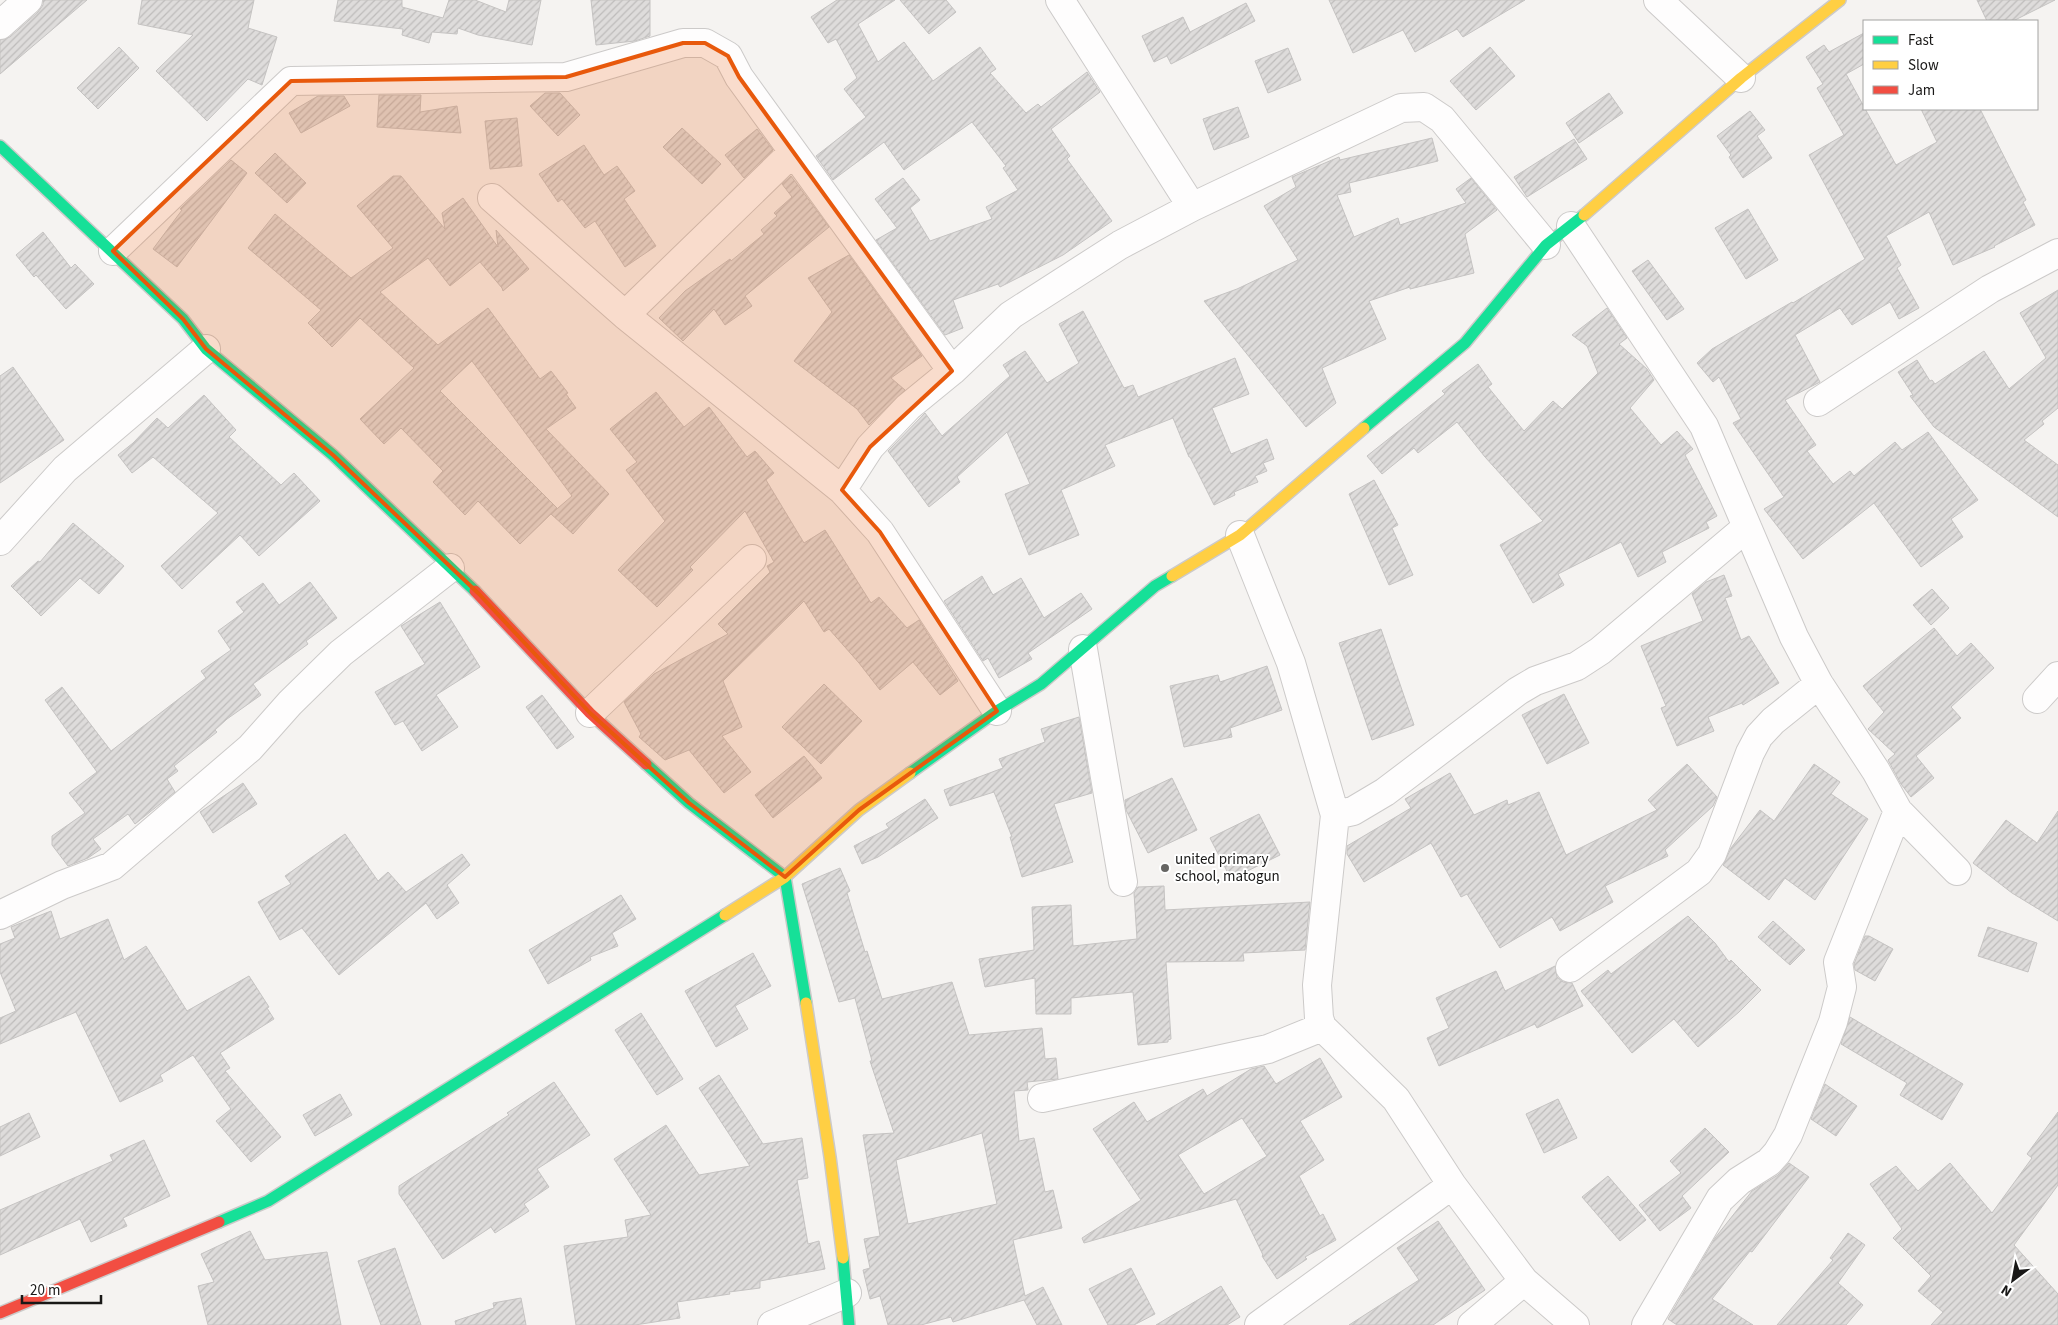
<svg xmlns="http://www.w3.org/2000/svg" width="2058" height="1325" font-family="'Source Sans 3',sans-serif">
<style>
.building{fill:url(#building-hatch);stroke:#c5c3c2;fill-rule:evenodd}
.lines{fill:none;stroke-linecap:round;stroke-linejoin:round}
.street-casing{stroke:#cccac9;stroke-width:30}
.fast-casing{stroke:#cccac9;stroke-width:14}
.slow-casing{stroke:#cccac9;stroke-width:14}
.jam-casing{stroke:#cccac9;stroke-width:14}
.street{stroke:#fefdfd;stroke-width:28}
.fast{stroke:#16e098;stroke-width:11}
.slow{stroke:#ffcf43;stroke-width:11}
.jam{stroke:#f24e42;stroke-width:11}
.marked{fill:#e8590c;fill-opacity:0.2;stroke:#e8590c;stroke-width:4;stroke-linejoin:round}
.poi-dot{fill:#666563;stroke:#fff;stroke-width:2}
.labels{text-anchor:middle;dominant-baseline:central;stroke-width:4;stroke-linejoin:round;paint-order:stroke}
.poi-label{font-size:15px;fill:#191817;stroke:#fff;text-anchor:start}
</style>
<defs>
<pattern id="building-hatch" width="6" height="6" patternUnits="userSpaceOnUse" patternTransform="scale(1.25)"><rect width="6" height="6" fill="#dedcdb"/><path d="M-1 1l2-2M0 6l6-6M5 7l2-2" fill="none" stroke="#bebcbb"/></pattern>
</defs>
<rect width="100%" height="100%" fill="#f5f3f1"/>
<path class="building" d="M43,0H87L0,74V40L10,37L38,12L43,5Z
M142,0H254L248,28L277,37L262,85L248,79L207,121L156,71L193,35L138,24Z
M338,0H402V7L443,18L449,0H475L506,12L509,0H541L532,45L478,35L458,28L457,34L432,32L429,43L402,35L403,29L334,21Z
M591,0H650V36L635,41L596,45Z
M837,0H895L858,24L878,62L904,42L933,81L980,47L996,69L990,73L1026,113L1038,104L1041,107L1087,72L1100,92L1051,129L1070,156L1067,159L1112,221L1063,255L1000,287L998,284L953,300L963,328L945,335L876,240L897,228L875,199L903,178L920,200L910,208L930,241L992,219L986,207L1018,190L1003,168L1006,166L972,122L904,170L884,142L833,180L816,156L866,117L844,89L857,78L836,39L828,43L811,17Z
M900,0H946L956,12L929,34Z
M1329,0H1525L1463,37L1457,29L1415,52L1403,30L1353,53Z
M1977,0H2055L2013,21H1987Z
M1246,3L1255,21L1171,64L1167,56L1154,62L1142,36L1183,17L1190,32Z
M1864,33V64L1846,74L1896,165L1937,142L1921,109H1980L2026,200L2023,202L2035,225L1994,246L1995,247L1953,265L1929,212L1886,236L1901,265L1897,268L1919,308L1899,319L1890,302L1852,325L1840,308L1795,335L1820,382L1785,400L1816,445L1807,451L1833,484L1850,471L1854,476L1895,442L1902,450L1928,432L1978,500L1951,519L1963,537L1921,567L1874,503L1803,559L1764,509L1784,497L1733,423L1741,419L1719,377L1713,382L1697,363L1712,349L1792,302L1793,303L1865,259L1809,155L1844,135L1817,88L1823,84L1806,57L1824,45L1829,52Z
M119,47L139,68L98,109L77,88Z
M1490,47L1515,76L1476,110L1450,81Z
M1288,48L1301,80L1268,93L1255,61Z
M545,93H560L580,115L558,136L530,106Z
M1609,93L1623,113L1579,143L1566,123Z
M379,95H421L420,112L457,106L461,133L377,127Z
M318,96H344L350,106L301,133L289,113Z
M1238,107L1249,137L1214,150L1203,119Z
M1750,111L1765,130L1757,136L1772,158L1743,178L1729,157L1731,155L1717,136Z
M517,118L522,166L490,169L485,121Z
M682,128L721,164L702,184L663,147Z
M757,129L773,150L744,178L725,155Z
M1432,138L1438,161L1349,183L1351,192L1337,195L1354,237L1398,218L1400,225L1466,203L1456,189L1471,178L1497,210L1465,234L1474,273L1410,289V287L1369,301L1386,339L1322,368L1336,403L1306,427L1204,301L1237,289L1298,260L1264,206L1296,187L1292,177L1339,157L1340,160Z
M1574,139L1587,159L1527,197L1514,177Z
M584,145L604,175L617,166L635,191L624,199L656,246L625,267L595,221L585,228L562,199L558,202L539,174Z
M275,153L306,183L287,203L255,173Z
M231,160L247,173L177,267L153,249L182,210L180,209L183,206Z
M393,176H401L445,229L442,213L463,198L498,247L496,230L529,269L503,291L502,288L480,262L450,286L428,258L380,292L438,345L488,308L540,379L551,371L568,393L566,394L576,408L546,429L609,494L573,534L551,514L520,544L478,501L465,515L433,482L443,471L401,428L384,444L360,419L414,368L360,318L332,347L308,323L321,310L248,248L275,214L351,278L393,248L357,206ZM472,361L572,496L551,514L557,508L440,391Z
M791,176L829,227L745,296L752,306L725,325L714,309L683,341L659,318L685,291L730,259L731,261L764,234L761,230L777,216L774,213L792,197L782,184Z
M1748,209L1778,260L1746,279L1715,228Z
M43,232L71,268L75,264L94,284L66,309L36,275L34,277L16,255Z
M849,255L922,356L891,378L905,390L869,425L857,409L794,361L832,312L808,278Z
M1648,260L1684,309L1667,320L1632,271Z
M2058,290V408L2042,421L2044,424L2024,440L2058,465V517L1934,427L1910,396L1913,395L1898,372L1917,360L1930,381L1932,380L1935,384L1984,351L2009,389L2046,358L2020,313Z
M1607,308L1627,338L1619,344L1647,369L1654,380L1630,408L1661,445L1677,431L1693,449L1685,455L1717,516L1706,522L1709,528L1662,552L1666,562L1638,577L1621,542L1558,574L1564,585L1533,603L1500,545L1543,521L1485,457L1457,422L1418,453L1414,448L1382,474L1367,456L1445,394L1442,391L1478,364L1492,384L1488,387L1524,431L1553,401L1562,409L1598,373L1587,346L1572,335Z
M1083,311L1124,388L1133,385L1138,397L1235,358L1249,394L1212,408L1231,454L1267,439L1274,459L1263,463L1267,471L1255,476L1258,482L1234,492L1235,495L1214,505L1190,457H1189L1173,418L1105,445L1115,466L1061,490L1079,535L1029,555L1005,494L1030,484L1007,432L957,477L960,482L929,507L888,451L925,413L942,436L1010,376L1003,365L1025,351L1047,383L1079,363L1059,324Z
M13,367L64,440L0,483V376Z
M656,392L684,427L709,407L747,457L755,451L774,473L766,480L804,543L825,530L871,603L879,597L907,628L919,620L958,681L940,695L913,662L880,690L859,663L829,629L824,632L804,601L723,681L742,727L722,736L751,772L724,793L689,750L665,760L639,737L641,734L624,702L654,674L728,634L718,624L770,572L767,566L774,562L745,511L690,567L693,570L657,607L618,570L665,521L626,470L637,462L610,429Z
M204,395L236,430L229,437L281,485L294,473L320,501L259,556L240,535L182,589L161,566L218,513L153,457L132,473L118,455L133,443L157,418L168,428Z
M1374,480L1398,525L1392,528L1413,575L1389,585L1349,494Z
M73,523L124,566L99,594L80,578L41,616L11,586L38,561L40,562Z
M1724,575L1732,596L1725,598L1741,640L1749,636L1779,683L1743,705L1742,703L1708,717L1714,731L1677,746L1661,708L1666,706L1641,646L1703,621L1692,594L1706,582Z
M982,576L993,595L1021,578L1044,618L1081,593L1092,609L1028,653L1032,659L999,678L988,658L983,661L944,601Z
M310,582L337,618L306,641L308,644L253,684L261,695L227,719L215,730L217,732L174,766L178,771L167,779L175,792L135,824L128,814L93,839L101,849L88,858L68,866L52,845V836L85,813L69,793L97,772L45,700L62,687L111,751L206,678L201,671L231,650L218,631L244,612L236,602L263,583L279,605Z
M1932,589L1949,608L1931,625L1913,605Z
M440,602L480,667L436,695L458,727L422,751L403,721L395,725L375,692L425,664L401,626Z
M1934,628L1957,656L1971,643L1994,668L1951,707L1961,718L1916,756L1934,778L1911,797L1901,784L1888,760L1895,754L1868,729L1884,712L1863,686Z
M1381,629L1414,725L1372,740L1339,643Z
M1267,666L1282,710L1230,728L1232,737L1184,747L1170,686L1218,675L1220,682Z
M824,684L862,721L821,764L782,727Z
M1564,694L1589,743L1547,764L1522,715Z
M542,695L574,737L557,749L526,707Z
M1079,717L1092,793L1054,804L1073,862L1022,877L1010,837H1012L994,792L950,806L944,790L1003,768L999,759L1045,742L1041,729Z
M804,756L822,778L773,818L755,795Z
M1687,764L1717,797L1713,806L1665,850L1668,856L1605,886L1613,902L1560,931L1552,917L1500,948L1467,894L1461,897L1431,843L1364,882L1347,854V846L1411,808L1405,799L1450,773L1474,815L1507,800L1508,805L1539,792L1566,855L1657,810L1648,800Z
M1814,764L1840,782L1831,794L1868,819L1815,900L1785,878L1769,900L1723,865L1731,848L1760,810L1774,821Z
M1172,778L1197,830L1148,853L1126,810L1125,800Z
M243,783L257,804L213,833L200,812Z
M925,799L938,818L878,857L862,864L854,846L889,828L886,824Z
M2058,811V921L2012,893L1973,863L2006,820L2037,843Z
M1259,814L1280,855L1231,879L1210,838Z
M345,834L378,881L388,872L406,892L462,854L470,865L447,885L459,903L437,919L426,903L339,975L302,928L280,940L258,902L291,884L285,876Z
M840,868L850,891L847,893L865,952L867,951L882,999L952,982L969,1035L1042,1028L1045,1059L1056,1058L1058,1079L1027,1082L1028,1090L1014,1091L1019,1141L1034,1138L1045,1192L1053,1190L1062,1228L1013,1240L1025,1296L1043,1287L1062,1325H1037L1024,1300L953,1322L951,1317L921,1325H888L880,1296L870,1299L863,1270L870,1268L864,1239L880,1236L863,1135L894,1133L870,1061H872L855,998L839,1002L802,884ZM982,1133L997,1204L908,1224L896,1160Z
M1164,886L1165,910L1310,902L1305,950L1243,953L1244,961L1166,962L1171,1039L1168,1040V1042L1138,1045L1133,992L1071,998V1014H1036L1035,978L985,987L979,959L1034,950L1032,907L1071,905L1073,946L1137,939L1134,893L1138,887Z
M621,895L636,919L612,933L618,946L590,957L591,960L548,984L529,950Z
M51,911L60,939L108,919L124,960L146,946L187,1011L249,976L269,1007L267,1008L274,1019L220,1053L230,1068L225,1071L281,1137L251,1162L216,1121L231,1109L193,1055L160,1075L163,1081L120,1102L76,1012L0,1044V1018L16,1011L0,972V944L15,938L11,927Z
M1688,916L1715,943L1729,962L1731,960L1761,990L1739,1012L1698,1047L1674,1019L1632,1053L1581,991L1608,970L1611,974Z
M1773,921L1805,950L1790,965L1758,937Z
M1988,927L2037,943L2028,972L1978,956Z
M1865,936H1869L1893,949L1875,981L1855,970L1854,964Z
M753,953L771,986L735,1006L748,1029L716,1047L685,991Z
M1555,966L1557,977L1563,982L1572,983L1583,1006L1537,1028L1535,1024L1439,1066L1427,1038L1449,1028L1436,998L1496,971L1505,991Z
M641,1013L683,1079L657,1095L615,1030Z
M1850,1017L1963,1084L1942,1120L1900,1095L1907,1083L1841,1044Z
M1320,1058L1342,1097L1300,1121L1324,1160L1299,1176L1320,1216L1323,1214L1336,1240L1305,1257L1307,1259L1277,1279L1262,1256L1263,1255L1236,1199L1084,1243L1082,1238L1141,1200L1093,1129L1134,1102L1147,1122L1203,1089L1207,1096L1251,1069L1264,1066L1276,1084ZM1242,1118L1267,1156L1204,1194L1178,1155Z
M719,1075L763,1144L802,1138L808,1178L797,1180L808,1244L819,1241L825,1269L760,1281V1288L729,1292L730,1294L677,1302L680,1318L635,1325H576L564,1246L628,1237L625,1220L651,1215L614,1159L666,1125L699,1175L750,1166L699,1088Z
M554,1082L590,1135L537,1169L549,1187L524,1204L529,1211L495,1233L491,1227L443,1259L399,1194V1186L509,1115L507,1113Z
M1825,1084L1857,1106L1836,1136L1811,1119Z
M340,1094L352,1115L315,1136L303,1115Z
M1558,1099L1577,1138L1544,1153L1526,1114Z
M2058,1112V1185L2014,1245L2058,1294V1325H1931L1943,1312L1918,1291L1931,1276L1893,1238L1902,1229L1870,1184L1896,1166L1918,1191L1950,1163L1992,1213L2032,1158L2027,1154Z
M29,1113L40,1137L0,1156V1127Z
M1705,1128L1729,1152L1682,1196L1691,1208L1660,1231L1639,1205L1681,1173L1670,1161Z
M144,1140L170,1196L123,1218L127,1226L91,1242L80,1219L0,1255V1210L113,1161L110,1155Z
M1789,1163L1809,1177L1752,1252L1750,1251L1712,1299L1753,1325H1677L1668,1319L1715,1238L1752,1191L1778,1175Z
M1608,1176L1646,1220L1620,1241L1582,1197Z
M1438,1221L1485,1290L1433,1325H1349L1419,1280L1397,1248Z
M250,1231L265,1260L327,1252L341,1325H208L198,1286L214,1282L201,1254Z
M1848,1233L1865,1245L1838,1283L1863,1305L1846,1325H1777L1833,1260L1830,1258Z
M395,1248L421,1325H381L358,1261Z
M1131,1268L1155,1314L1134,1325H1108L1089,1289Z
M1221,1286L1240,1317L1227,1325H1156Z
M521,1298L526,1325H456L455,1321L494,1308L493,1303Z"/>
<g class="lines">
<defs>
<path id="street" d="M1060,0L1192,207
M1658,0L1741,78
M0,25L28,0
M492,198L625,315L842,490L880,532L997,711
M1571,226L1704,426L1794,637L1819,684L1876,771L1898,811L1957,871
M113,251L291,81L566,77L683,43H705L728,56L739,77L952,371
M625,315L793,152
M1818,402L1990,289L2058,253
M842,490L870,447L908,407L952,371L1011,315L1120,245L1192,207L1401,108L1424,107L1442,119L1546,245
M1240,535L1291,663L1335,815L1317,985L1319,1018L1322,1027L1396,1099L1452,1185L1524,1281L1575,1325
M0,541L65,469L206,349
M1083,649L1123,882
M2037,699L2058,676
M590,713L752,559
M1335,815L1353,811L1385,792L1518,691L1535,681L1577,666L1600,651L1747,527
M0,915L62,885L112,866L250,748L290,703L341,653L450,568
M1570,968L1699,872L1712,854L1750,753L1759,736L1773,721L1819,684
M1042,1098L1268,1049L1322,1027
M772,1325L847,1293
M1259,1325L1452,1185
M1472,1325L1524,1281
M1646,1325L1720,1199L1739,1181L1769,1162L1777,1153L1788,1135L1833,1022L1842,987L1838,962L1898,811"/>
<path id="fast" d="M0,146L183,319L206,349L333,455L475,591
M1364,428L1465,343L1546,245L1584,215
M646,764L689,803L785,877L806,1003
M910,773L997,711L1041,684L1155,586L1172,576
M219,1222L268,1201L725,915
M843,1258L849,1325"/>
<path id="slow" d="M1584,215L1741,78L1840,0
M1172,576L1240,535L1364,428
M725,915L785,877L859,810L910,773
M806,1003L830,1157L843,1258"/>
<path id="jam" d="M475,591L590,713L646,764
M0,1313L219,1222"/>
</defs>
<use href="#street" class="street-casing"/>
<use href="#fast" class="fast-casing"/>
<use href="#slow" class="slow-casing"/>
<use href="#jam" class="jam-casing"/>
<use href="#street" class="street"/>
<use href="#fast" class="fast"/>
<use href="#slow" class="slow"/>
<use href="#jam" class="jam"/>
</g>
<path class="marked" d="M683,43H705L728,56L739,77L952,371L870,447L842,490L880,532L997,711L859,810L785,877L689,803L590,713L479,594L333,455L206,349L183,319L113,251L291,81L566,77Z"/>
<circle class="poi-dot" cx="1165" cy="868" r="5"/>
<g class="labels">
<g class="poi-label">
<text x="1175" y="859">united primary<tspan x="1175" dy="17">school, matogun</tspan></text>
</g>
</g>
<rect x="1863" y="20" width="175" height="90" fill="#ffffff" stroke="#a3a3a2"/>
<rect x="1873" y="36" width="25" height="8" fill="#16e098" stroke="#a3a3a2"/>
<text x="1908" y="45" font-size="15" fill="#191817">Fast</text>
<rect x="1873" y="61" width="25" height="8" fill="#ffcf43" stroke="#a3a3a2"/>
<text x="1908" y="70" font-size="15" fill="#191817">Slow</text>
<rect x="1873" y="86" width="25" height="8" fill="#f24e42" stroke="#a3a3a2"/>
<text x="1908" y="95" font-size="15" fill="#191817">Jam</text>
<g transform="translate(2013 1280) rotate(212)" stroke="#ffffff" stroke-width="4" paint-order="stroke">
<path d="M0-4L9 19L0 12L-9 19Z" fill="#191817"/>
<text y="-8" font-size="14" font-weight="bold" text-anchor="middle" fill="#191817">N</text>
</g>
<path d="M22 1295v8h79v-8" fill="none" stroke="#191817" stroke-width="2.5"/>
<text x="30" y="1295" font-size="15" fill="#191817" stroke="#ffffff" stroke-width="4" paint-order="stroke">20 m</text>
</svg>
